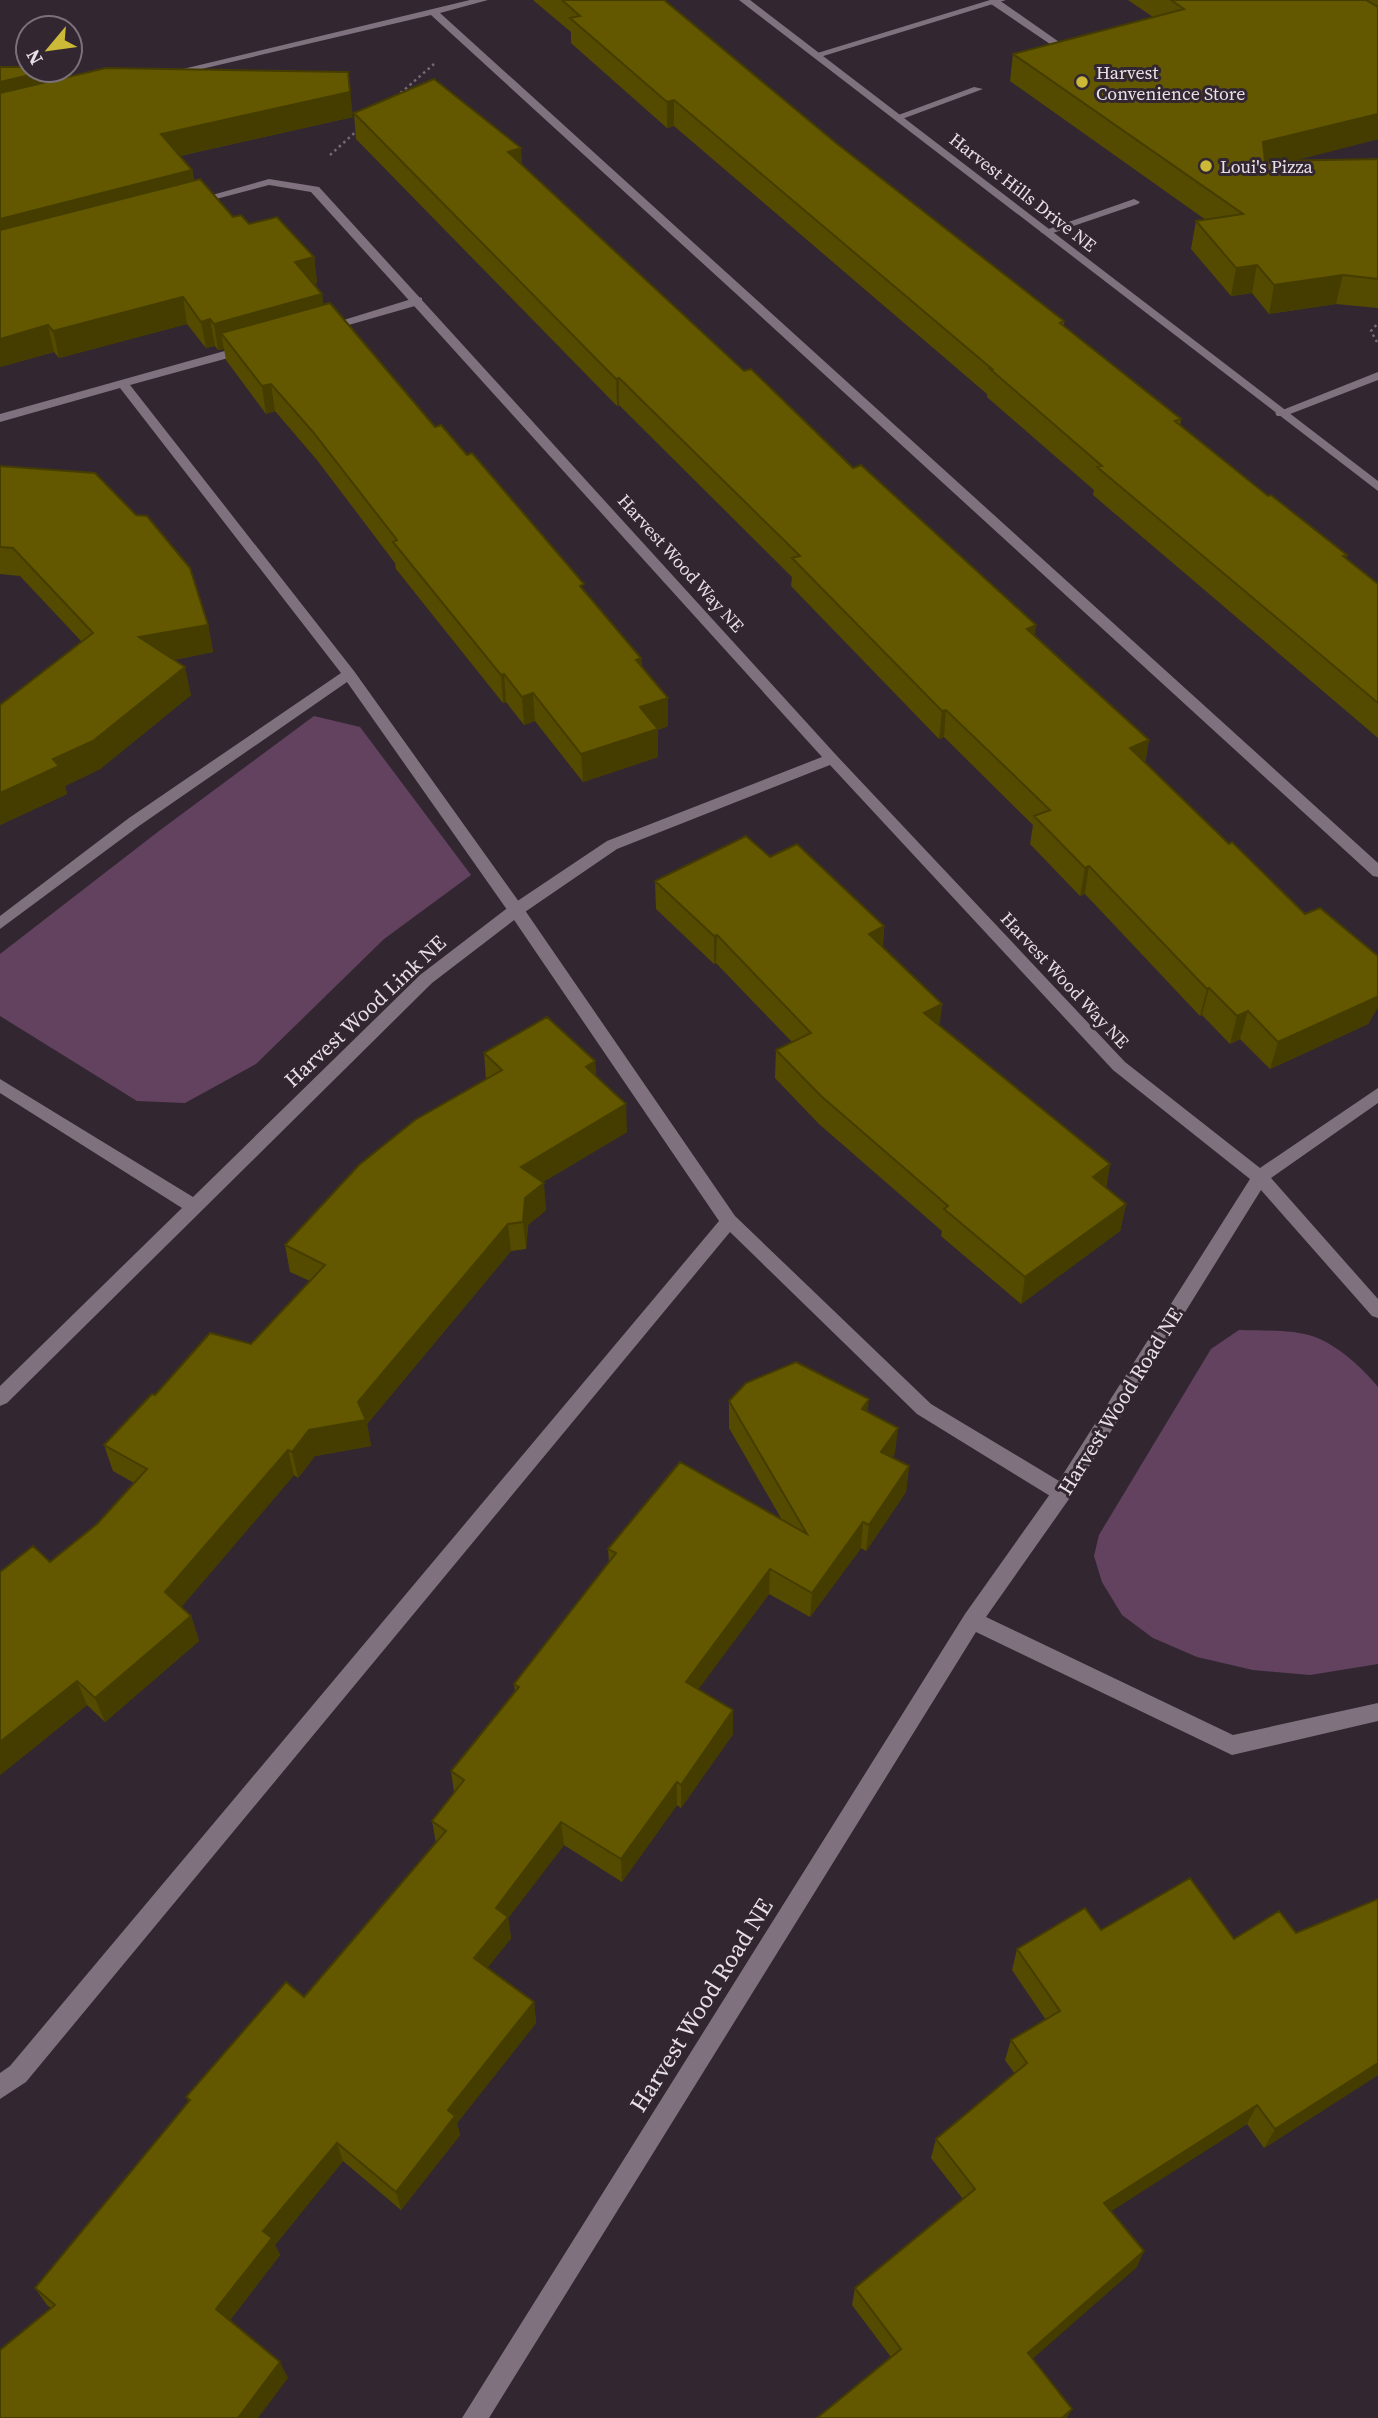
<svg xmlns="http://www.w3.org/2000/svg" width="1378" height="2418" font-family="'Source Serif 4',serif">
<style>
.green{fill:#634260}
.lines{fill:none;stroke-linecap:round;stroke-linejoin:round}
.path{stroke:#756b74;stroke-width:2.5;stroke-dasharray:2.5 3.5;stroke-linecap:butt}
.lane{fill:#7f727e;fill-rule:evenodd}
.street{fill:#7f727e;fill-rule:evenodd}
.secondary{fill:#7f727e;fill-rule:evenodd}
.wall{fill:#554b00}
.shaded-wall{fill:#453d00}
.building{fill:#635700;stroke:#453d00;stroke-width:2}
.poi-dot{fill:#cdb938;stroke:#322731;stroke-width:2.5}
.labels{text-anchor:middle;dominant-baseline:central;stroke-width:6;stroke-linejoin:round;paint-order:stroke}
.far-poi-label{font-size:18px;fill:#e8e0e7;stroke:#322731;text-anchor:start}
.far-street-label{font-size:18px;fill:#e8e0e7;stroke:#322731}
.street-label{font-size:21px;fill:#e8e0e7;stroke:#322731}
.near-street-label{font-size:24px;fill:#e8e0e7;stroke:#322731}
</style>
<rect width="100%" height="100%" fill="#322731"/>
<path class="green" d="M314,716L360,727L471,875L384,939L256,1064L185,1103L137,1101L0,1016V954L159,831Z
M1239,1330C1263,1331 1292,1329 1315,1337C1337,1345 1364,1369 1378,1387V1664L1310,1675L1253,1670L1197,1657L1153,1638L1122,1615L1102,1582L1094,1556L1099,1535L1211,1349Z"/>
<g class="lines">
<path class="path" d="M396,97L434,64
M330,155L360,128
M1377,342L1371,331L1378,323"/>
<path class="lane" d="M470,0H488L440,13L1378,863V877L1373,876L431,15L163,78L158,75Z
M991,0H999L1062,44L1053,46L991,4Z
M974,87L983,89L902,119L893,117Z
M1134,199L1140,202L1138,204L1050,234L1040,232Z
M418,297L422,298V304L324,332L318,328Z
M246,345L252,349L250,352L130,385L354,671L522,906L735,1216L931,1404L1069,1487L1072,1493L1069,1499L1062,1501L1055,1499L917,1414L730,1232L26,2082L0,2099V2073L10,2066L719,1221L510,914L347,682L139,826L0,929V916L129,818L341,673L120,388L0,422V414Z"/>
<path class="street" d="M990,0H1006L820,57L811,55Z
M269,179L319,187L837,756L1125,1062L1260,1168L1378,1088V1103L1271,1178L1378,1299V1318L1372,1316L1261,1190L1069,1499L986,1617L1233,1735L1378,1703V1721L1232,1755L976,1632L489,2418H462L965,1614L1055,1487L1250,1179L1113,1070L830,765L617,849L522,914L432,983L7,1403L0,1406V1386L182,1208L0,1093V1079L193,1197L420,975L510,906L607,841L822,757L311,192L269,185L193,205L187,202Z
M1378,372V380L1285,416H1277L1275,413Z"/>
<path class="secondary" d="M739,0H750L1378,481V491Z"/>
</g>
<path class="wall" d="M533,0H664L836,143L1064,321V326L1181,419L1180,426L1268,496L1347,555L1346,558L1378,584V738L1093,495L1094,490L987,397V394L674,126L667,128L571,43V32Z
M1128,0H1378V139L1296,160L1378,159V308L1336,304L1269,314L1252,293L1231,296L1191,249L1196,221L1206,220L1010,81L1013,54L1153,17Z
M28,70H61L63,78L353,117L180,156L192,170L194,180L233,217L314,257L317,283L313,284L322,294L323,305L584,590L641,658L642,667L668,698V726L658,730V757L583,782L535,721L524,725L506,702L503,703L396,569L395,563L317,460L275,411L266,414L226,360L224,349L218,350L215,346L206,348L187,324L59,358L54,352L0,367Z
M354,113L522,165L744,371L853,468L1149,740L1145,763L1229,844L1305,914L1378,956V1007L1368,1024L1270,1069L1240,1039L1230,1044L1202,1015L1200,1016L1085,894L1080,896L1030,844L1033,825L944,737L939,739L791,586L792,577L619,405L617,406L356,139Z
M0,466L208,625L213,652L173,660L191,695L100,769L65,786L67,794L0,825V705L82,642L20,576L0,574Z
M770,857L884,926L883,947L942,1004L939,1025L1110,1164L1106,1188L1126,1204L1120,1231L1021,1304L941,1236L942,1231L819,1124L775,1078L776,1050L792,1042L716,963L714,964L656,909L655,881Z
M484,1053L595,1061L596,1076L627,1132L543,1182L546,1210L528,1225L526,1249L511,1251L367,1424L371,1446L315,1456L298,1478L294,1475L181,1607L191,1616L199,1641L105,1722L87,1705L0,1775L50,1562L97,1524L134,1483L113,1471L104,1445L155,1395L251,1344L310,1281L290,1272L285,1245L486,1079Z
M729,1401L867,1412L895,1453L892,1458L909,1466L906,1492L866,1551L861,1548L810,1617L769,1594L698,1689L733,1734L681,1808L677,1805L622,1882L564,1845L508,1918L511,1938L487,1968L534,2002L536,2023L457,2123L460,2135L401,2210L343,2161L275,2245L280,2255L230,2320L288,2378L51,2308L47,2305L35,2288L189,2102L186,2097L304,1997L436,1843L432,1821L454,1792L451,1771L515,1692L514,1684L609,1562L608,1549L782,1520L729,1428Z
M1378,1899V2075L1264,2148L1247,2124L1111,2211L1144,2251L1136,2268L891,2357L852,2305L855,2288L963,2199L931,2158L936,2139L1015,2074L1005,2060L1011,2040L1046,2020L1012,1970L1017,1949L1101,1930L1234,1939L1296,1933Z"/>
<path class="shaded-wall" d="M51,70H61L66,93L0,108V82Z
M348,72L353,117L165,159L161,134Z
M674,100V126L667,128V102Z
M1378,114V139L1258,170L1263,142Z
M521,148L523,174L508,152Z
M192,170L196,195L0,247V219Z
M314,257L317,283L298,288L295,262Z
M1257,265L1252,293L1231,296L1236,268Z
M1343,275L1336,304L1269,314L1274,285Z
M322,294L325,320L221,333L224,349L218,350L214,324Z
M183,297L187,324L59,358L53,331Z
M210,319L215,346L206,348L201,322Z
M48,325L54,352L0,367V339Z
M619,378V405L617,406L616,379Z
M271,384L275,411L266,414L262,386Z
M208,625L213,652L145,665L139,637Z
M1036,625L1033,653L1027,629Z
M641,658L642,686L636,660Z
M185,667L191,695L100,769L65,786L67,794L0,825V793L53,759Z
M504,674L506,702L503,703L501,675Z
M533,693L535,721L524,725L522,697Z
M668,698V726L658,730V757L583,782L581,754L640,707Z
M946,710L944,737L939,739L942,711Z
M1149,740L1144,768L1130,748Z
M1089,866L1085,894L1080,896L1085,868Z
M884,926L882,954L869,934Z
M717,935L716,963L714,964V936Z
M1209,988L1202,1015L1200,1016L1207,989Z
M1378,995V1007L1368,1024L1270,1069L1278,1042Z
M942,1004L939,1032L924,1013Z
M1248,1011L1240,1039L1230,1044L1237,1016Z
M595,1061L596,1089L586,1067Z
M626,1104L627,1132L523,1194L521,1167Z
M1110,1164L1105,1192L1093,1177Z
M544,1183L546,1210L528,1225L526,1249L523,1222L525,1198Z
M1126,1204L1120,1231L1021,1304L1025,1277Z
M508,1224L511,1251L367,1424L371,1446L315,1456L298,1478L292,1452L309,1430L358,1402Z
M869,1399L866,1425L862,1409Z
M898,1428L895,1453L878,1478L881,1452Z
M288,1450L294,1475L173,1617L165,1592Z
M909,1466L906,1492L866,1551L869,1525Z
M863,1522L861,1548L810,1617L812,1593Z
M770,1569L769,1594L686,1706V1682Z
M191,1616L199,1641L105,1722L95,1698Z
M77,1681L87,1705L0,1775V1742Z
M733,1710V1734L681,1808V1785Z
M677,1782V1805L622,1882L621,1859Z
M561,1822L564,1845L508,1918L511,1938L478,1980L474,1958L496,1908Z
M534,2002L536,2023L457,2123L460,2135L401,2210L396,2192L448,2110Z
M1378,2063V2075L1264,2148L1275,2129Z
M1257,2105L1247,2124L1096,2221L1104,2203Z
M337,2143L343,2161L275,2245L280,2255L225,2326L216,2309L263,2231Z
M1144,2251L1136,2268L1021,2369L1028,2353Z
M280,2362L288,2378L258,2418H238Z
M1072,2409L1067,2418H1062Z"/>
<path class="building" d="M562,0H664L836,143L1064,321L1060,323L1181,419L1175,421L1268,496L1271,495L1347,555L1343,556L1378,584V703L1097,467L1102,466L990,369H992L674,100L667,102L570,18L580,16Z
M1171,0H1366L1378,7V114L1263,142L1265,161L1378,159V279L1343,275L1274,285L1257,265L1236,268L1196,221L1243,214L1013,54L1184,9Z
M0,67H28V70H51L0,82Z
M106,68L348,72L350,92L161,134L192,170L0,219V93Z
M434,79L521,148L508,152L744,371L751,369L853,468L861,465L1036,625L1027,629L1149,740L1130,748L1229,844L1232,842L1305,914L1320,908L1378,956V995L1377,997L1278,1042L1248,1011L1237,1016L1209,988L1207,989L1089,866L1085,868L1034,816L1050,810L946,710L942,711L792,558L800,556L619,378L616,379L354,113Z
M200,179L233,217L241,215L249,224L277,217L314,257L295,262L322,294L214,324L210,319L201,322L183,297L53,331L48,325L0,339V230Z
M330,303L435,427L441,425L467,455L472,453L584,584L580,586L641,658L636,660L668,698L640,707L658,729L581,754L533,693L522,697L504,674L501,675L393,542L397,540L313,432L271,384L262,386L221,333Z
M0,466L95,473L136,515L147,516L190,568L208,625L139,637L185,667L93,741L53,759L59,766L0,793V705L93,633L13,548L0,547Z
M746,836L770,857L797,844L884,926L869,934L942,1004L924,1013L1110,1164L1093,1177L1126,1204L1025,1277L944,1209L948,1206L821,1096L776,1050L811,1033L717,935L714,936L655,881Z
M547,1017L595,1061L586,1067L626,1104L521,1167L544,1183L525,1198L523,1222L508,1224L358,1402L366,1420L309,1430L292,1452L288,1450L165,1592L191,1616L95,1698L77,1681L0,1742V1572L33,1546L50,1562L97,1524L147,1469L104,1445L152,1394L155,1395L210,1333L251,1344L325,1265L285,1245L359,1165L415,1120L502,1070L484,1053Z
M796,1362L869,1399L862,1409L898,1428L881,1452L909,1466L869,1525L863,1522L812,1593L770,1569L686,1682L733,1710L681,1785L677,1782L621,1859L561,1822L496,1908L508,1917L474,1958L534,2002L448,2110L455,2116L396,2192L337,2143L263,2231L272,2238L216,2309L280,2362L238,2418H0V2350L55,2305L35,2288L190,2100L186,2097L286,1982L304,1997L446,1831L432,1821L464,1780L451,1771L519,1687L514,1684L616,1553L608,1549L680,1462L807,1534L729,1401L746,1383Z
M1190,1878L1234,1939L1279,1911L1296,1933L1378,1899V2063L1275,2129L1257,2105L1104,2203L1144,2251L1028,2353L1072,2409L1062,2418H817L901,2349L855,2288L975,2189L936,2139L1027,2063L1011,2040L1060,2011L1017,1949L1085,1908L1101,1930Z"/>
<g class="poi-dot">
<circle cx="1082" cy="82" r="7"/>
<circle cx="1206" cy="166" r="7"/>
</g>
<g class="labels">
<g class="far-poi-label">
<text x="1096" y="72">Harvest<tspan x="1096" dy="21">Convenience Store</tspan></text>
<text x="1220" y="166">Loui's Pizza</text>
</g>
<g class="far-street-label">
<text transform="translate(1023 192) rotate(38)">Harvest Hills Drive NE</text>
<text transform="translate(681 563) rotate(48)">Harvest Wood Way NE</text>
<text transform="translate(1065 980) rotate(47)">Harvest Wood Way NE</text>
</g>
<g class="street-label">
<text transform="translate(365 1011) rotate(-43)">Harvest Wood Link NE</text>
<text transform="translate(1120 1401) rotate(-58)">Harvest Wood Road NE</text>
</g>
<g class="near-street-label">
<text transform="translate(701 2005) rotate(-58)">Harvest Wood Road NE</text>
</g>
</g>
<g transform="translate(49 49) rotate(241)"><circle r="33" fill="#322731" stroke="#7b717a" stroke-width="2"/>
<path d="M0-5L12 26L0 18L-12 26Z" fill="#cdb938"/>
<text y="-10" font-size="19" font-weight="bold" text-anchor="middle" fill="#e8e0e7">N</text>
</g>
</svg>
